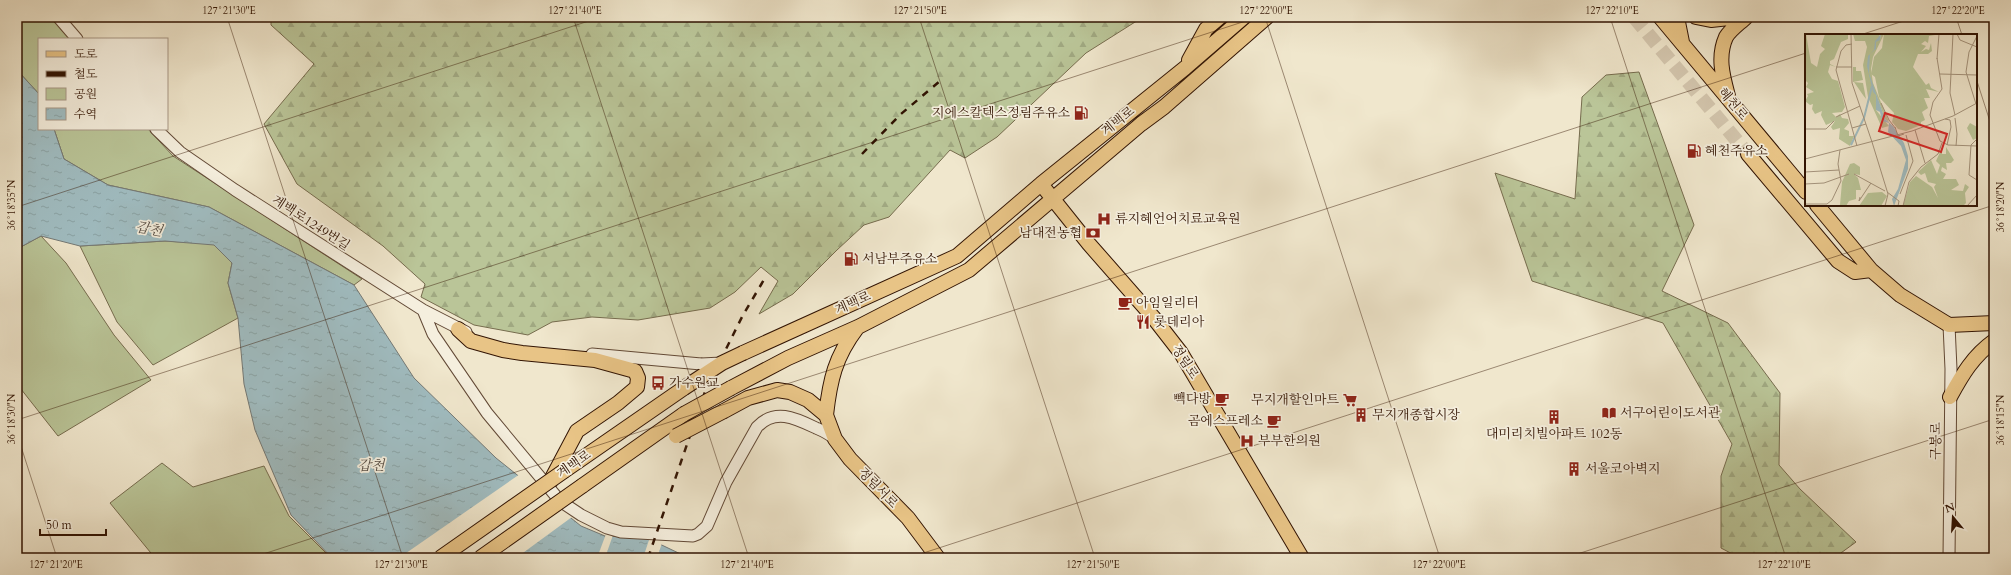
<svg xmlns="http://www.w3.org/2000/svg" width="2011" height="575" font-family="Cardo,'Noto Serif KR',serif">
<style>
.green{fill:#bac598;stroke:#766c4e}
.forest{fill:url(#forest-firs);stroke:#766c4e}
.water{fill:url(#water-ripples);stroke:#747976}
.pier{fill:#f0e7cd}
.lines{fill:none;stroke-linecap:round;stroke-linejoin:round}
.major-tunnel{stroke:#d4c7af;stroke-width:14;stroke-dasharray:14 7;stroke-linecap:butt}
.minor-casing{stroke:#624936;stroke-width:13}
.major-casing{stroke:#321403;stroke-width:16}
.minor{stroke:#f5efde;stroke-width:11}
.major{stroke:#e8c486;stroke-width:14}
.rail{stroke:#321403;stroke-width:2.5;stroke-dasharray:7 7;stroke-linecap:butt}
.minor-bridge-casing{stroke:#624936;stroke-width:13;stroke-linecap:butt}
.major-bridge-casing{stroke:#321403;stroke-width:16;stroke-linecap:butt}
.minor-bridge{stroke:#f5efde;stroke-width:11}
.major-bridge{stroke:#e8c486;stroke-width:14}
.ticks{fill:none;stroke:#321403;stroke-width:1;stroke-opacity:0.45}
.labels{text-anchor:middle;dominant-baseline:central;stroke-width:3.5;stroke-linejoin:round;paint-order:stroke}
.street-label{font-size:13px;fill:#321403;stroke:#f5efde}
.poi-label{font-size:13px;fill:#321403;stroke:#f5efde;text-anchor:start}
.water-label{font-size:14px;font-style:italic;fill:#584f46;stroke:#f5efde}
.inset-river{fill:none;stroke:#a0bdc2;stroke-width:2}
.inset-road{fill:none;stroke:#a4937c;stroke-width:1}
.view{fill:#d62828;fill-opacity:0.15;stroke:#d62828;stroke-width:2}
.inset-edge{fill:none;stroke:#321403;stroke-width:2}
.neatline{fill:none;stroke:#321403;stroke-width:1.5}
.ticks-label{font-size:10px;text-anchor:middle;fill:#321403}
</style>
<defs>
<pattern id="forest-firs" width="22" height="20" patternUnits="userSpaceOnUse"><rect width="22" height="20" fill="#bac598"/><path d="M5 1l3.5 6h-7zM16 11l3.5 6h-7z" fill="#a0a881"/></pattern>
<pattern id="water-ripples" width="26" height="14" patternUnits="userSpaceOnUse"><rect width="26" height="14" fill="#a0bdc2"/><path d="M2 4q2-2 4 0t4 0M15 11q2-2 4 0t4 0" fill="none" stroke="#8aa2a5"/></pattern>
</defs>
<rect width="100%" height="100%" fill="#f0e7cd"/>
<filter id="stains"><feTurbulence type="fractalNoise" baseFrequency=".005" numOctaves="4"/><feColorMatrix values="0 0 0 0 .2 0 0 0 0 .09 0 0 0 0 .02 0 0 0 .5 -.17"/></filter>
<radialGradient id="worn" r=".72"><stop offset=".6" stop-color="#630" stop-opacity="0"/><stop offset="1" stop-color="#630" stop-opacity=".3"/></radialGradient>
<path class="green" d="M17,17H50L70,39H39V94L17,70Z
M54,129H148L173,156L362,279L354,285L209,207L108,185L64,159Z
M41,236L66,263L114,335L151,380L58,436L17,384V249Z
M165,241L214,244L232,263L228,283L238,318L153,365L117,322L80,246Z
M162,463L193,487L264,466L289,516L331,558H155L110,503Z"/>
<path class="forest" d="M271,17H1143L1086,53L997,137L965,158L950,150L889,217L864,225L837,250L793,294L759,314L778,281L761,267L735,292L710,308L638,320L592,317L552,322L528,335L474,325L421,297L425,284L383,246L297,184L264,124L314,64L271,25Z
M1639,72L1694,225L1662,291L1728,323L1780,393L1779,465L1800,489L1856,542L1834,558H1740L1721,548V476L1732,444L1663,323L1532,281L1495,173L1575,199L1582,97L1606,75Z"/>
<path class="water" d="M17,70L39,94V129H54L64,159L108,185L209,207L354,285L414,378L496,458L581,526L605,536L647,538L689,558H332L291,515L255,430L244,384L238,318L228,283L232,263L214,245L165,241L80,246L41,236L17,249Z"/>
<path class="pier" d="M520,474L572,517L516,558H399Z
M606,534L613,535L605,558H597Z
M650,537L662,543L657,558H643Z"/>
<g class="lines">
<path class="major-tunnel" d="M1634,17L1748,154"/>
<defs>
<path id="minor" d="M58,17L77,39
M156,129L180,152L235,190L423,310L466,332
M423,310L433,334L487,413L560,501L581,515L607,528L621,532L693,536L698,534L707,526L726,482L757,427C775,408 795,418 816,428C823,431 828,433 835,439
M1949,325L1951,369L1949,558
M592,354L701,364"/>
<path id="major" d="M1660,17L1806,192
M1677,17L1682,42
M1696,17L1711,20L1738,17
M1189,60L1206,29L1220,17
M1728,96C1723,77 1717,57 1726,37C1730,30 1740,23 1746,17
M1748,154L1838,261L1855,272L1871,270
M1041,184L1089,244L1153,317L1181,353L1302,558
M1817,205L1871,270L1900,295L1949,325L1994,323
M458,329L471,341L503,350L522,353L595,360L635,371L638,378L637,387L618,403L577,431L550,482
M743,353L957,256L1041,184L1185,68L1244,17
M731,388L788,358L858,327L969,270L1141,124L1164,107L1267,17
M1950,397C1962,375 1973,356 1994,341
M724,411L748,398L777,390L790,392L808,400L826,415L835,439L850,459L908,518L938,558
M826,415C830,380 835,357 857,328
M564,471L684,388
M582,486L684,414"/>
</defs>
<use href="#minor" class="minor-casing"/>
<use href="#major" class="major-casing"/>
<use href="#minor" class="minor"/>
<use href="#major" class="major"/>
<path class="rail" d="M862,154L901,114L940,81
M648,558L706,389L743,315L765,278"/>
<defs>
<path id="minor-bridge" d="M701,364L722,363"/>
<path id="major-bridge" d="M684,388L722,363L743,353
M684,414L731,388
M676,436L724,411
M440,558L564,471
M480,558L582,486"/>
</defs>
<use href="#minor-bridge" class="minor-bridge-casing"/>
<use href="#major-bridge" class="major-bridge-casing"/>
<use href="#minor-bridge" class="minor-bridge"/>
<use href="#major-bridge" class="major-bridge"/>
</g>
<path class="ticks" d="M227,17L403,558M573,17L749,558M919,17L1095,558M1265,17L1440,558M1610,17L1786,558M1956,17L1962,35M1860,35L1916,17M1976,78L1994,134M17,207L601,17M17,420L1258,17M17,434L57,558M251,558L1806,53M908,558L1994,205M1565,558L1994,419"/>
<defs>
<symbol id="fuel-bare" viewBox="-9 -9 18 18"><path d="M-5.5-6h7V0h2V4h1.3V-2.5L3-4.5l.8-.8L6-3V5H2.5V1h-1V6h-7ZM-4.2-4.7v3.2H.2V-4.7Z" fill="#8f2418" stroke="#f5efde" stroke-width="2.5" paint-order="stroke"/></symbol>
<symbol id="hospital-bare" viewBox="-9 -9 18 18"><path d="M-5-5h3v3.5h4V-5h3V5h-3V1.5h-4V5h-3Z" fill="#8f2418" stroke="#f5efde" stroke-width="2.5" paint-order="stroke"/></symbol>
<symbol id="bank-bare" viewBox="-9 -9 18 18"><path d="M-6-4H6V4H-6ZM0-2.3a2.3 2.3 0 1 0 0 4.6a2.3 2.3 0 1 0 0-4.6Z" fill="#8f2418" stroke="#f5efde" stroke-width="2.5" paint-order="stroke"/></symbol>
<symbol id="cafe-bare" viewBox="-9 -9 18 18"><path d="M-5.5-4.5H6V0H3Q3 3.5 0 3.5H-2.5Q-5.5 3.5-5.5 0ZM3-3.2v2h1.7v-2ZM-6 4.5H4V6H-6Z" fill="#8f2418" stroke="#f5efde" stroke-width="2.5" paint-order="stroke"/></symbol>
<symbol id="restaurant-bare" viewBox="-9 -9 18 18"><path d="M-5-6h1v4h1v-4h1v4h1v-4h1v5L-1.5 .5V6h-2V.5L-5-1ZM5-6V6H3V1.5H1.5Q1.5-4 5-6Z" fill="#8f2418" stroke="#f5efde" stroke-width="2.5" paint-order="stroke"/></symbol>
<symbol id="bus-bare" viewBox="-9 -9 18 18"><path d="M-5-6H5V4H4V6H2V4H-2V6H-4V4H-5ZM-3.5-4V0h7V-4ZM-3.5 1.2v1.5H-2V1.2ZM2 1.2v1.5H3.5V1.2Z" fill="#8f2418" stroke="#f5efde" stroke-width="2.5" paint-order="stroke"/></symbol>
<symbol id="supermarket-bare" viewBox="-9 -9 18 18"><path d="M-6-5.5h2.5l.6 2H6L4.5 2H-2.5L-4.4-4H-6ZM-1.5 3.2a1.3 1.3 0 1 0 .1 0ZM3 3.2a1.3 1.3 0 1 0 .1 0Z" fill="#8f2418" stroke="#f5efde" stroke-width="2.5" paint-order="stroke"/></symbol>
<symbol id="library-bare" viewBox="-9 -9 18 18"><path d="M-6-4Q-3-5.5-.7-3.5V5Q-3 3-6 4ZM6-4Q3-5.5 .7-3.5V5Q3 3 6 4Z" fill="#8f2418" stroke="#f5efde" stroke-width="2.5" paint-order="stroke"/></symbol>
<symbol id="building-bare" viewBox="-9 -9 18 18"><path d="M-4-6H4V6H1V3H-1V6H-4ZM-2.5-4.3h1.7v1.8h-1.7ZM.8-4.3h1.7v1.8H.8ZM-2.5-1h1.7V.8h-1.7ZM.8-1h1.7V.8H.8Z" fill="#8f2418" stroke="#f5efde" stroke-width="2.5" paint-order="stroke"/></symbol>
</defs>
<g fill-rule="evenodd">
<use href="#fuel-bare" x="1071" y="103" width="20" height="20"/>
<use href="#fuel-bare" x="1684" y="141" width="20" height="20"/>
<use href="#hospital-bare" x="1094" y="209" width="20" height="20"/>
<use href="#bank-bare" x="1083" y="223" width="20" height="20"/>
<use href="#fuel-bare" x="841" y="249" width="20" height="20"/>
<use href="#cafe-bare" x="1115" y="293" width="20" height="20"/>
<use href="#restaurant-bare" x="1133" y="312" width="20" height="20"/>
<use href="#bus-bare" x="648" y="373" width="20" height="20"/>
<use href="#cafe-bare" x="1212" y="389" width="20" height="20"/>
<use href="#supermarket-bare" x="1340" y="390" width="20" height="20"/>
<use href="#library-bare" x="1599" y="403" width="20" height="20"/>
<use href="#building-bare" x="1351" y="405" width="20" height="20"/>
<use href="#building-bare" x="1544" y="407" width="20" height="20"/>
<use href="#cafe-bare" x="1264" y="411" width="20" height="20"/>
<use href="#hospital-bare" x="1237" y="431" width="20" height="20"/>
<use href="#building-bare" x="1564" y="459" width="20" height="20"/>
</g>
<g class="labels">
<g class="street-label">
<text transform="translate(1733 104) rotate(50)">혜천로</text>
<text transform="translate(1118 121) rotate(-39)">계백로</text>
<text transform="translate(311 223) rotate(33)">계백로1249번길</text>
<text transform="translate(853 303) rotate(-24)">계백로</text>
<text transform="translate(1185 362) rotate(57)">정림로</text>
<text transform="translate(1936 441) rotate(-89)">구봉로</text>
<text transform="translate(574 464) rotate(-35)">계백로</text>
<text transform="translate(878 488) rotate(46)">정림서로</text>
</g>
<g class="poi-label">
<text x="1070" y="113" text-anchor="end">지에스칼텍스정림주유소</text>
<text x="1705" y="151">혜천주유소</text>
<text x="1115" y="219">류지혜언어치료교육원</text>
<text x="1082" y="233" text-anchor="end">남대전농협</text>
<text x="862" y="259">서남부주유소</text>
<text x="1136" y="303">아임일리터</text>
<text x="1154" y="322">롯데리아</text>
<text x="669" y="383">가수원교</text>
<text x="1211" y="399" text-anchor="end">빽다방</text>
<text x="1339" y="400" text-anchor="end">무지개할인마트</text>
<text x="1620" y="413">서구어린이도서관</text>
<text x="1372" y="415">무지개종합시장</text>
<text x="1263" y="421" text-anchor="end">곰에스프레소</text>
<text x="1554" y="434" text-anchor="middle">대미리치빌아파트 102동</text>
<text x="1258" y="441">부부한의원</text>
<text x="1585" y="469">서울코아벽지</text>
</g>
<g class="water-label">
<text transform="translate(149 229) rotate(10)">갑천</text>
<text x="371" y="465">갑천</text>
</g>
</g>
<g transform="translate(1805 34)">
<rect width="172" height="172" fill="#f0e7cd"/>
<path d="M48,0H75L73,6H75L76,0H79L68,23L66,35L68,49L84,88L80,85L71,60V76L84,92L77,94L63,63L58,31L62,13L60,7H50ZM48,33H51V37H56L58,46L48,48ZM49,48L58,49L61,65L58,61Z" fill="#bac598"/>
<path d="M1,0L6,29L12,33L15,20L20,15L16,12L20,0H43V5L36,8L29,25L25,27V30L31,33L25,31L23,38L27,45L33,47L40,73L37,78L27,79L31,83L35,80L37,84L43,85L44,89L39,95L44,97V102H49L45,112L34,105L35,94L28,96L26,93L30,87L21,91L16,81L17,77L10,80L7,75L8,70L5,71L0,67L3,62L2,60L9,58L1,53L3,49L0,46ZM79,0L130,1L124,2L123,9L120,7L116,10L121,12L116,18L121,15L124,16L126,9L127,17L123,20H113L108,33L121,51L124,49L126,54L134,58L121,55L125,64H119L123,74L117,78L120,86L116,88V91L101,97L93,95L87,88L89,79L74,63L70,43L66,40L69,23L77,14ZM165,89L172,93V104L168,106L162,94ZM141,113L149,126L146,129H141L142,136L137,133L136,137L141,140L138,145H151L154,151L146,156L158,157L160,150L164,153L160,159L161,169L158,172H98L105,148L111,142L127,153L133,164L129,153L131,150L123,148L120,139L116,141L113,138L126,126L132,140L135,131L131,127L136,116L137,120H141ZM49,129L55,133V141L49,140L53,144L56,156H51V165L44,167L41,172H31L35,171L37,148L45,130ZM77,158L82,162L76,172H54L63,159Z" fill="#bac598"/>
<path d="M76,0L75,6L71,8V15L65,20L64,39L80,85L88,92L99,109L103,122V135L89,172L87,165L93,155L101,126L96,112L83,98L84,89L77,87L75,78L71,76V61L68,58L62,32L63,22L69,16L70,7Z" fill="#a0bdc2"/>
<path class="inset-river" d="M46,111L59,84L67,52"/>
<path class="inset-road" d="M46,0L47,49L67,108M148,0L145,59L150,81M152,0L155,6L172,13M47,10L41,11L36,17L31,36L52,112M132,24L137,55L128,68L125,81L135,107L143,111L172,112M132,25L134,0M31,33H47M135,40L172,41M76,69L84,86L91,95M171,70L161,38L164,18L172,2M31,83L55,72M150,84L152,100M140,85L145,86L146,93M90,93L93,102L99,100M47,94L61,90M0,95H21L29,87M110,96L120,129M172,105L166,111L164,141L172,146M67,108L83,160L80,172M142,111L146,93M151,112L152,100M0,125L107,97L148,82L172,69M0,138L34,136M49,140L80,157M0,150L19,149L44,140M82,158L94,167L93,172M95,160L108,127L101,101M55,163L54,167L66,149M0,170H22L27,166L36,147L33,130L35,116M98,172L104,148L116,133L133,120L137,109M162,172L172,161"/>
<path class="view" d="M80,79L142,100L136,118L74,97Z"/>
<rect width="172" height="172" class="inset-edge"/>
</g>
<rect width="2011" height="575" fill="none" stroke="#f0e7cd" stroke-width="44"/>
<rect x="38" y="38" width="130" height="92" fill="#f5efde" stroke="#a79786"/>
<rect x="46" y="51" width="20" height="6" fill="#e8c486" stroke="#a79786"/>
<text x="74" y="58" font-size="12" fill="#321403">도로</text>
<rect x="46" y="71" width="20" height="6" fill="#321403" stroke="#a79786"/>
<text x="74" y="78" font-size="12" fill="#321403">철도</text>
<rect x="46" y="88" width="20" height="12" fill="#bac598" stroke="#a79786"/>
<text x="74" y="98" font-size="12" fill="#321403">공원</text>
<rect x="46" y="108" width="20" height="12" fill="url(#water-ripples)" stroke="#a79786"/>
<text x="74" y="118" font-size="12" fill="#321403">수역</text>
<g transform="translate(1953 517) rotate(342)" stroke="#f5efde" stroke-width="3" paint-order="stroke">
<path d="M0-3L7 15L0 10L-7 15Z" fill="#321403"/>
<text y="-6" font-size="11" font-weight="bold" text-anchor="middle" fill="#321403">N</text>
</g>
<path d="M40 529v6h66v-6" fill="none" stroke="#321403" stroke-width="2"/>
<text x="46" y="529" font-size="12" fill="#321403" stroke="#f5efde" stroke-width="3" paint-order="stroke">50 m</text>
<rect x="22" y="22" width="1967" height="531" class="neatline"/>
<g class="ticks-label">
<text x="229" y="14">127°21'30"E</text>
<text x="575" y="14">127°21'40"E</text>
<text x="920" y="14">127°21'50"E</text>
<text x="1266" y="14">127°22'00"E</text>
<text x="1612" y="14">127°22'10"E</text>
<text x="1958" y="14">127°22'20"E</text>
<text transform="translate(11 205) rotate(-90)" y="4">36°18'35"N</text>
<text transform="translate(2000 207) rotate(-90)" y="4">36°18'20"N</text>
<text transform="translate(11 419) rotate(-90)" y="4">36°18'30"N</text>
<text transform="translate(2000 420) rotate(-90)" y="4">36°18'15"N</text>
<text x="56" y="568">127°21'20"E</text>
<text x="401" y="568">127°21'30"E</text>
<text x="747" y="568">127°21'40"E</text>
<text x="1093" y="568">127°21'50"E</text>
<text x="1439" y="568">127°22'00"E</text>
<text x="1784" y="568">127°22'10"E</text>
</g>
<rect width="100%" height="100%" filter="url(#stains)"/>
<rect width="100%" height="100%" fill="url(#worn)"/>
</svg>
